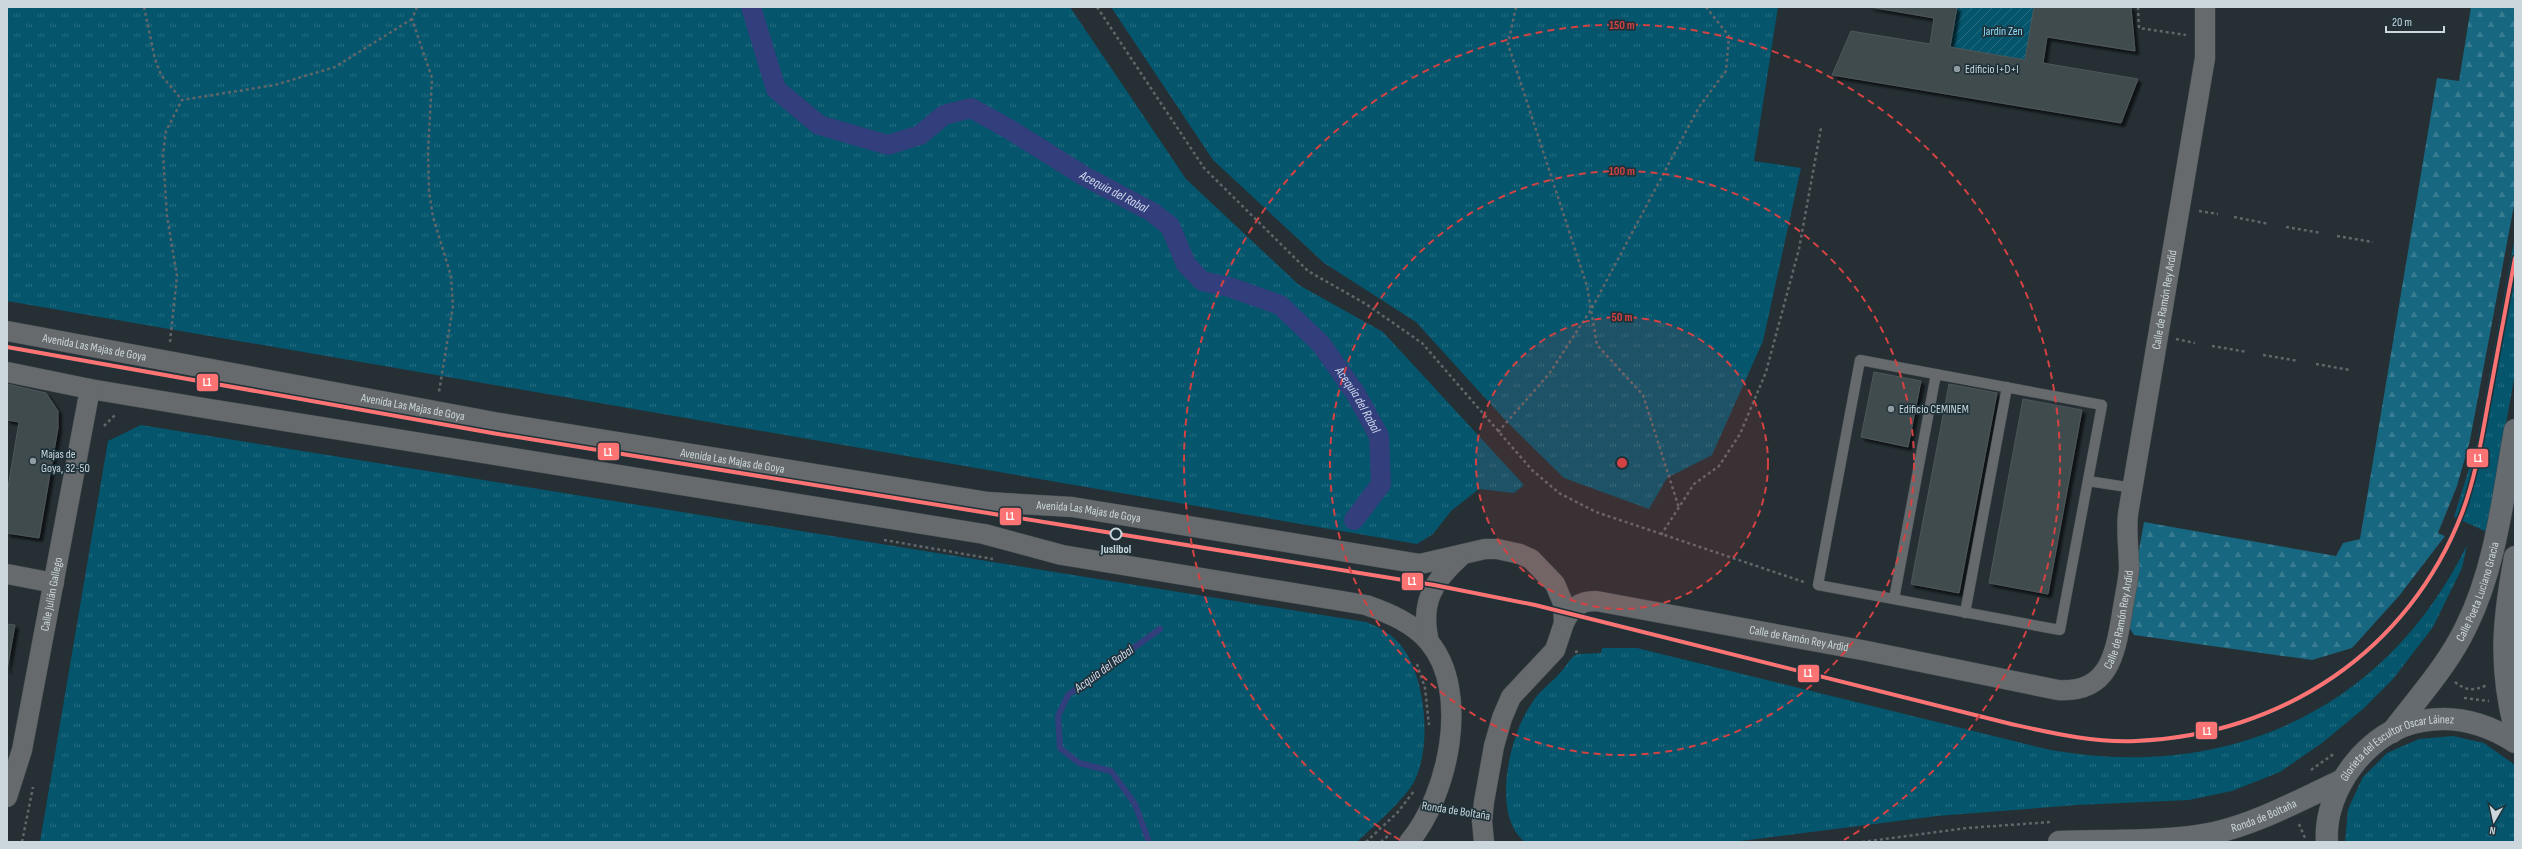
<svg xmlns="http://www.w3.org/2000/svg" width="2522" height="849" font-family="'Sofia Sans Condensed',sans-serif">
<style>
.grass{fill:url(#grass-tufts)}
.forest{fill:url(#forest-firs)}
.garden{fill:url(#garden-furrows)}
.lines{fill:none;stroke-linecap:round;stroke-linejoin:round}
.stream{stroke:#323f7c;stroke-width:6}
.canal{stroke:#323f7c;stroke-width:20}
.building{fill:#414b4e;stroke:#4e575a;filter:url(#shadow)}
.lane-casing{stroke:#454c51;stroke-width:11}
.street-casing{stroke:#454c51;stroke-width:21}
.secondary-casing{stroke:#454c51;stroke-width:23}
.path{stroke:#61666a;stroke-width:2.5;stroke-dasharray:3 3;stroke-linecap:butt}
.lane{stroke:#666a6c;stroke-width:10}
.street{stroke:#666a6c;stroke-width:20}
.secondary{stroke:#666b70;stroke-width:22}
.tram-1-casing{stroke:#1f323a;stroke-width:7}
.tram-1{stroke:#fb7372;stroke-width:4}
.ring{fill:none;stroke:#d44243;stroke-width:2;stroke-dasharray:7 5}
.poi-dot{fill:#919ca1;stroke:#1f323a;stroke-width:1.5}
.stop-dot{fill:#1f323a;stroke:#cbd7dc;stroke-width:2}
.labels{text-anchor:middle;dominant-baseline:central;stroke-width:3.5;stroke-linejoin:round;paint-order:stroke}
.park-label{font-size:12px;fill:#92ddfc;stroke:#1f323a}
.poi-label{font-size:12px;fill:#cbd7dc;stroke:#1f323a;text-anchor:start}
.street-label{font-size:12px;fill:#cbd7dc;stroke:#1f323a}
.stop-label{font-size:12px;font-weight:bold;fill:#cbd7dc;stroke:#1f323a}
.water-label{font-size:13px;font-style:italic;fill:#d3daee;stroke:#1f323a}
.centre{fill:#d44243;stroke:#1f323a;stroke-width:2}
.ring-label{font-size:12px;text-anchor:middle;font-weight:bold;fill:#d44243;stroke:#1f323a;stroke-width:3.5;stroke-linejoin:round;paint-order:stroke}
.line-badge{stroke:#1f323a;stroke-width:1.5}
.badge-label{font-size:11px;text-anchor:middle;font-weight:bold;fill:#fff}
</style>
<defs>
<pattern id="grass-tufts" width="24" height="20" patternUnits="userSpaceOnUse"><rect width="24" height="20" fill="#05556c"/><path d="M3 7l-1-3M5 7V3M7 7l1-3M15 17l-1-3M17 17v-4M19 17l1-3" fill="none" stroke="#286d80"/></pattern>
<pattern id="forest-firs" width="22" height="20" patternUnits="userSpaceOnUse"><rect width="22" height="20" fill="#186780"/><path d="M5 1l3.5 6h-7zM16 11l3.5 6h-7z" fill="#387c91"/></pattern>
<pattern id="garden-furrows" width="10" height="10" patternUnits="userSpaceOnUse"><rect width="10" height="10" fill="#05556c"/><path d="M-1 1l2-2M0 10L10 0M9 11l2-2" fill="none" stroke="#286d80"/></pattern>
<filter id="shadow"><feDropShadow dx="3.5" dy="3.5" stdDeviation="1" flood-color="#0009"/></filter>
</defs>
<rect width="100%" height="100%" fill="#252f34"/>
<path class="grass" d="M7,7H1070L1186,179L1299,285L1383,332L1524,485L1514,493L1479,489L1451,511L1433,534L1417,544L7,301Z
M1111,7H1778L1754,161L1801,168L1763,341L1712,455L1667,478L1649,509L1564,478L1507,422L1416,322L1324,263L1213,160Z
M2515,236V373L2487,532L2454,517L2477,443Z
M141,425L1366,622C1379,627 1390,633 1399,643C1426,674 1432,744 1415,780C1407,797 1372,828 1357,842H40L108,441Z
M2467,545L2462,568L2433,627L2393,679L2363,709L2322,743L2280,772L2232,791L2189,800L2077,805L1937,816L1732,842H1525C1490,815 1510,733 1532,703C1539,691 1550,684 1559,674C1566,668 1568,659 1577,654L1601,653L1602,648H1637L2046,749C2225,783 2386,711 2467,545Z
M2453,736L2484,743L2515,765V842H2345L2348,809L2363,777L2387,753L2419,739Z"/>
<path class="forest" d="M2471,7H2515V200L2470,440L2457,486L2438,533L2445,536L2399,596L2352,648L2312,660L2134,635L2126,622L2144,522L2336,556L2343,543L2360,539L2437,78L2459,81Z"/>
<path class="garden" d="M1957,7H2034L2025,60L1950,47Z"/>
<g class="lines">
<path class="stream" d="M1149,842L1135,804L1111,771L1079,763L1060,748L1058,716L1068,695L1160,629"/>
<path class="canal" id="s1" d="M751,7L776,89L819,125L888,145L920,135L944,115L971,108L1009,129L1084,176L1152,212L1170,226L1186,264L1202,281L1229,287L1280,305L1321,344L1356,394L1379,436L1381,484L1354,520"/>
</g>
<path class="building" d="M1870,7H1957L1950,47L2025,60L2034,7H2131L2135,51L2047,37L2043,63L2138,79L2121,123L1832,75L1851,31L1930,44L1934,18Z
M1874,372L1921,381L1908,447L1861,437Z
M7,384L46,393L58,411V428L39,538L7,533V493L19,422L7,420Z
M1949,384L1997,393L1959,593L1911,584Z
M2023,399L2082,410L2048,594L1989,583Z
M7,624L15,625L7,670Z"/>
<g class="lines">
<defs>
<path id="lane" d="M1860,360L2102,405L2060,630L1818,585Z
M2088,481L2133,488
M1894,599L1936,374
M1965,613L2007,387"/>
<g id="street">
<path id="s2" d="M7,331L494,422L988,502L1072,507L1420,564L1485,549H1497L1520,554L1531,559L1555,584L1563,603L1564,623L1555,650L1511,697L1502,718L1494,746L1484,802L1482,821L1484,842"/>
<path d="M7,372L90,389L210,409L984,534L1062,555L1366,605C1389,613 1413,623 1429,642C1471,692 1448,796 1409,842"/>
<path d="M7,574L54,583"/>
<path id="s3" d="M1564,623C1571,608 1579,601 1596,601L1867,651L2058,690C2109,693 2115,655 2122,614C2124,599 2128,584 2129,569C2129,550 2126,533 2128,514L2205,58V7"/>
<path d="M1429,642C1420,604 1432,582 1460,557"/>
<path id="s4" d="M7,797L22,750L90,389"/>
</g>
<g id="secondary">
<path d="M2515,557C2503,621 2499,666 2515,729"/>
<path id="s5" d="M2392,732C2418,698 2448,665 2466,627C2496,567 2503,496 2515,430"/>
<path id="s6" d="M2059,842C2109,840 2166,843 2214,833C2259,823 2301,799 2343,780"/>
<path id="s7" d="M2327,842C2323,790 2369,729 2422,721C2455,715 2487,724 2515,742"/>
</g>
</defs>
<use href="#lane" class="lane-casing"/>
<use href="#street" class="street-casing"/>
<use href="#secondary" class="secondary-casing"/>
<path class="path" d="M144,7L155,59L161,75L182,100
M417,7L412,19L432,78L428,151L429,191L433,217L451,276L453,306L439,392
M1097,7L1204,168L1308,271L1366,304L1422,343L1532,470L1559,493L1596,512L1804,582
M1516,7L1508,44L1587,286L1597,345L1643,395L1679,508
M2138,7L2139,28L2186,35
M2199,211L2218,214
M2234,217L2269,224
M2286,227L2321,233
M2337,236L2373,242
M2176,339L2195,343
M170,342L177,276L167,216L163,154L166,131L182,100L275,85L335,67L412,19
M2212,346L2247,352
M2263,355L2298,361
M2316,364L2350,370
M104,426L116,414
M1498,432L1549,374L1592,308L1699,107L1726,71L1729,36L1706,7
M1661,535L1694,484L1719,466L1740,434L1766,372L1799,249L1821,128
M884,540L993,559
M1575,652L1581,651
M1417,664L1425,688L1429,725
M2455,682C2466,691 2474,691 2487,685
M2464,698L2489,701
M2311,770L2335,753
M1450,810L1463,812
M2299,824L2305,838
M22,842L33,787
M1366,842L1398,812L1414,791
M1381,842L1391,833
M1862,842L1967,828L2051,822"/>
<use href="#lane" class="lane"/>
<use href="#street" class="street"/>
<use href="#secondary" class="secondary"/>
<defs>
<path id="tram-1" d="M7,347L492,433L1434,585L1535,605L2011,724C2052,733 2094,743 2136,741C2282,735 2409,651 2462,513C2476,476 2482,436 2489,398C2498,351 2506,305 2515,258"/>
</defs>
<use href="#tram-1" class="tram-1-casing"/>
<use href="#tram-1" class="tram-1"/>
</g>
<circle cx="1622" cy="463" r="146" fill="#d44243" fill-opacity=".12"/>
<g class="ring">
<circle cx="1622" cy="463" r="146"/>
<circle cx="1622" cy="463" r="292"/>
<path d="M1400 840A438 438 0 1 1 1844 840"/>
</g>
<g class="poi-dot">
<circle cx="1957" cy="69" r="4"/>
<circle cx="1891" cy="409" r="4"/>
<circle cx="33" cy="461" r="4"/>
</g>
<circle class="stop-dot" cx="1116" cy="534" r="5.5"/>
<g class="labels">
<g class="park-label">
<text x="2003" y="31">Jardín Zen</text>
</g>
<g class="poi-label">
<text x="1965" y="69">Edificio I+D+I</text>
<text x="1899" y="409">Edificio CEMINEM</text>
<text x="41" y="454">Majas de<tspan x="41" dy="14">Goya, 32-50</tspan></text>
</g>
<g class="street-label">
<text stroke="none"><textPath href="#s3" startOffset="943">Calle de Ramón Rey Ardid</textPath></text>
<text stroke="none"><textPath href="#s2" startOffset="89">Avenida Las Majas de Goya</textPath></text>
<text stroke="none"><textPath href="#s2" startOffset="413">Avenida Las Majas de Goya</textPath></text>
<text stroke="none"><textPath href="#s2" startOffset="737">Avenida Las Majas de Goya</textPath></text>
<text stroke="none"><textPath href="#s2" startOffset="1097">Avenida Las Majas de Goya</textPath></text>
<text stroke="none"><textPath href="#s5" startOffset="166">Calle Poeta Luciano Gracia</textPath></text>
<text stroke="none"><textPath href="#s4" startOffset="208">Calle Julián Gallego</textPath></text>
<text stroke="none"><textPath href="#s3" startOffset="619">Calle de Ramón Rey Ardid</textPath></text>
<text stroke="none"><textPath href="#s3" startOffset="248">Calle de Ramón Rey Ardid</textPath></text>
<text stroke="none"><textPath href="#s7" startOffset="132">Glorieta del Escultor Oscar Láinez</textPath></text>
<text transform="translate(1456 811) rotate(9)">Ronda de Boltaña</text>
<text stroke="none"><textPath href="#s6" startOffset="208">Ronda de Boltaña</textPath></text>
</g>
<g class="stop-label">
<text x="1116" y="549">Juslibol</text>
</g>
<g class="water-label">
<text stroke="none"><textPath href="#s1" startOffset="472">Acequia del Rabal</textPath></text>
<text stroke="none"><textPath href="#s1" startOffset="808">Acequia del Rabal</textPath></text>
<text transform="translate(1104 669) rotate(-36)">Acquia del Rabal</text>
</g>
</g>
<circle cx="1622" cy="463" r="6" class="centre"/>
<g class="ring-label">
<text x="1622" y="29">150 m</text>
<text x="1622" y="175">100 m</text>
<text x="1622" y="321">50 m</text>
</g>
<g class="line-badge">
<rect x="196" y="373" width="23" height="19" rx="4" fill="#fb7372"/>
<rect x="597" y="442" width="23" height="19" rx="4" fill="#fb7372"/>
<rect x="2466" y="448" width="23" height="20" rx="4" fill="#fb7372"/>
<rect x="999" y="507" width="23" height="19" rx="4" fill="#fb7372"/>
<rect x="1401" y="572" width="23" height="19" rx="4" fill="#fb7372"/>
<rect x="1797" y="664" width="23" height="19" rx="4" fill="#fb7372"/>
<rect x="2195" y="721" width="23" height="19" rx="4" fill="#fb7372"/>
</g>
<g class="badge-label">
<text x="207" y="386">L1</text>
<text x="608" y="456">L1</text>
<text x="2478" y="462">L1</text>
<text x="1010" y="520">L1</text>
<text x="1412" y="585">L1</text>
<text x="1808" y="677">L1</text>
<text x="2207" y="735">L1</text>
</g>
<rect width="2522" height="849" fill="none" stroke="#cbd7dc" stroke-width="16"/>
<g transform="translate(2494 821) rotate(189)" stroke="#1f323a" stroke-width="3" paint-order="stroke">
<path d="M0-3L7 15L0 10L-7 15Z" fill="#cbd7dc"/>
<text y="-6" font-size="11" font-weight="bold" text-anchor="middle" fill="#cbd7dc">N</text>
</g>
<path d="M2386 26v6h58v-6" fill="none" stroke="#cbd7dc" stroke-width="2"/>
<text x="2392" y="26" font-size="12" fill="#cbd7dc" stroke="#1f323a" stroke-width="3" paint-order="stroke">20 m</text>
</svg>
